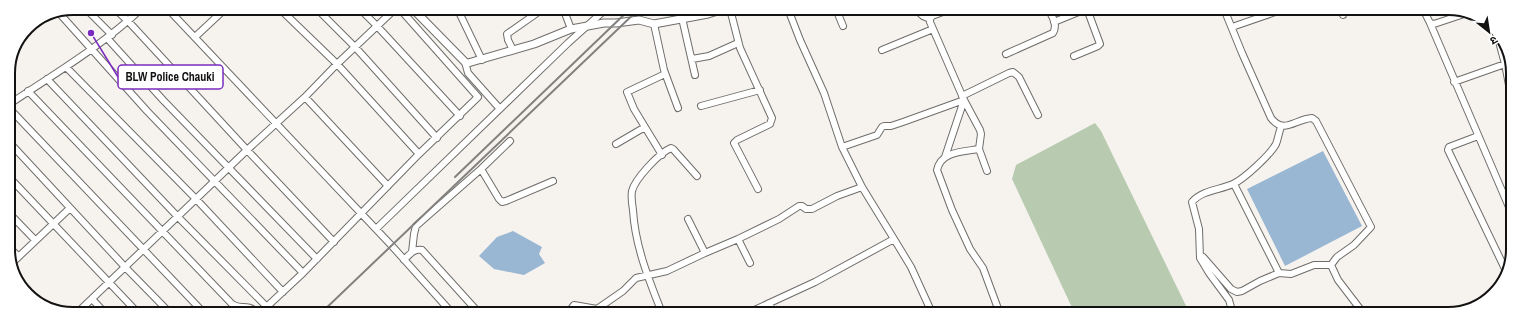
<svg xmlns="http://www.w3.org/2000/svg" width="1521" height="322" font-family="'Archivo Narrow','Noto Sans Devanagari',sans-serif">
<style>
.green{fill:#b8cab0}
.water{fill:#99b6d3}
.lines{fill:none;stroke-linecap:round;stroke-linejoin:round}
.minor-casing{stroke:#6f6d6a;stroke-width:8}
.tertiary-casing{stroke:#6f6d6a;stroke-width:9}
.minor{stroke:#fff;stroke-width:6}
.tertiary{stroke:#fff;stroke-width:7}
.rail{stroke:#83817f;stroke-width:2}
.rim{fill:none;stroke:#131211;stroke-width:2}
.leader{fill:none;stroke:#7b2cbf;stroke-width:1.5}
.callout-dot{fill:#7b2cbf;stroke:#fff;stroke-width:1.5}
.callout{fill:#fff;stroke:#7b2cbf;stroke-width:1.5}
.callout-label{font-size:12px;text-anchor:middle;font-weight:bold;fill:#131211}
</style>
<rect width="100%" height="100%" fill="#f6f3ef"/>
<path class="green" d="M1095,123L1101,131L1190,314H1075L1012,179L1016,165Z"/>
<path class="water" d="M1323,151L1362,226L1285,266L1247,189Z
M513,231L542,247L539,254L545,263L524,275L494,269L479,256L497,237Z"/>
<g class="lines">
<defs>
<path id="minor" d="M85,8L112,35
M114,8L128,21L247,150L334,242
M167,8L392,246L452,313
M279,8L337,64L419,154
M316,8L356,48L437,138
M359,8L377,26L460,116
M457,8L482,60
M563,8L571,29
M730,9L740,48L772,118L770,124L737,140L734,143L758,189
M788,9L800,40L824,93L842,147
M836,9L843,26
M915,9L923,16L930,19
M951,9L932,16L930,19V22L964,100L980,130L981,134L979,149L987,171
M1224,9L1242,53L1271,118C1284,135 1295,119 1312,118L1316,121L1371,227L1354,245L1337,257L1331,265L1338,280L1364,314
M1341,9L1343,15
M1423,9L1430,23L1434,24L1467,13
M60,14L147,111L303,273
M682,18L695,75
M1480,20L1498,38L1505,64L1512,101
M1054,22L1086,9
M1430,23L1512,214
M654,24L664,70L678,108
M1232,27L1284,9
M195,37L226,8
M107,38L163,100L317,259
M513,50L508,40L507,34L537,13L538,8
M882,50L933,29
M1006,54L1053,33C1058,25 1052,16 1048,9
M1074,56L1098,46L1100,44L1087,9
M692,59L709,56L738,43
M465,62L468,73L500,109
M66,67L196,199L283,292
M47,79L178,217L267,307
M1454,82L1505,64
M28,91L232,304C242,311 245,302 258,313
M962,96L1009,73L1013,72L1019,77L1038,115
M305,97L388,186
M8,105C54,74 102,46 142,8
M701,106L760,90
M8,107L204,313
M1478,136L1449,147L1448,150L1506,271
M9,142L125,267L170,313
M616,144L645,127
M979,149C963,152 941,151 937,170L952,210L970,249L983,268L1000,314
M662,155L634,109L627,92L665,74
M945,157L964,100
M481,169L499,199L502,202L506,201L553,181
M9,177L138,313
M1234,184L1279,273L1291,274L1314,265H1331
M9,213L35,240
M688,219L705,253
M376,229L568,43L607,8
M738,239L779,219L799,206H802L806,209H812L837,196L862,187
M894,239L911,267L932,313
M9,247L18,256
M412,252L414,234L416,226L481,169L510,141
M1203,257L1231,289L1237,292L1242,291L1260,281L1279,273
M404,260C409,255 414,248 422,250L479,313
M11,264L70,208
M92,299L105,313
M769,303L773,313
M77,313L247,150L305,97L337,64L396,8
M260,313L303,273L419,154L478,97L399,8
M568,313L574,305L597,309L623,291L636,278L667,271L705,253L738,239L750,263
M662,313C649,280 635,246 633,210C632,204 631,197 632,191C635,179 659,153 671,148L673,149L697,176
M748,313L815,282L894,239L862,187L842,147L877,135L882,127L884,126H891L903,122L964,100
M1233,314L1229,300L1209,273L1200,258L1199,229L1192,202C1202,190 1220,190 1233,184C1244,179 1270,155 1276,144C1278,139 1279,132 1281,127"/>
<path id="tertiary" d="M412,8L465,62L468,63L534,44L571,29L604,23H616L639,20L654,24L708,14L724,9"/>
</defs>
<use href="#minor" class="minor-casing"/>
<use href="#tertiary" class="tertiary-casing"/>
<use href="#minor" class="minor"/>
<use href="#tertiary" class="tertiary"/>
<path class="rail" d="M455,177L631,8
M321,313L640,8"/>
</g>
<path d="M0 0H1521V322H0ZM73 15H1448A58 58 0 0 1 1506 73V249A58 58 0 0 1 1448 307H73A58 58 0 0 1 15 249V73A58 58 0 0 1 73 15Z" fill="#fff" fill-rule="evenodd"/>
<path class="rim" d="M73 15H1448A58 58 0 0 1 1506 73V249A58 58 0 0 1 1448 307H73A58 58 0 0 1 15 249V73A58 58 0 0 1 73 15Z"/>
<path class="leader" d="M91 33L118 77"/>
<circle class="callout-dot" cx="91" cy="33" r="4"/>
<rect class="callout" x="118" y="65" width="105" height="24" rx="4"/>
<g class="callout-label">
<text x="170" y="81">BLW Police Chauki</text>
</g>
<g transform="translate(1489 32) rotate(150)" stroke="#ffffff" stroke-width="3" paint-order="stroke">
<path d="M0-3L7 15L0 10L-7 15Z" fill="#131211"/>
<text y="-6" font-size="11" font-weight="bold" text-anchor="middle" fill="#131211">उ</text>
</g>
</svg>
